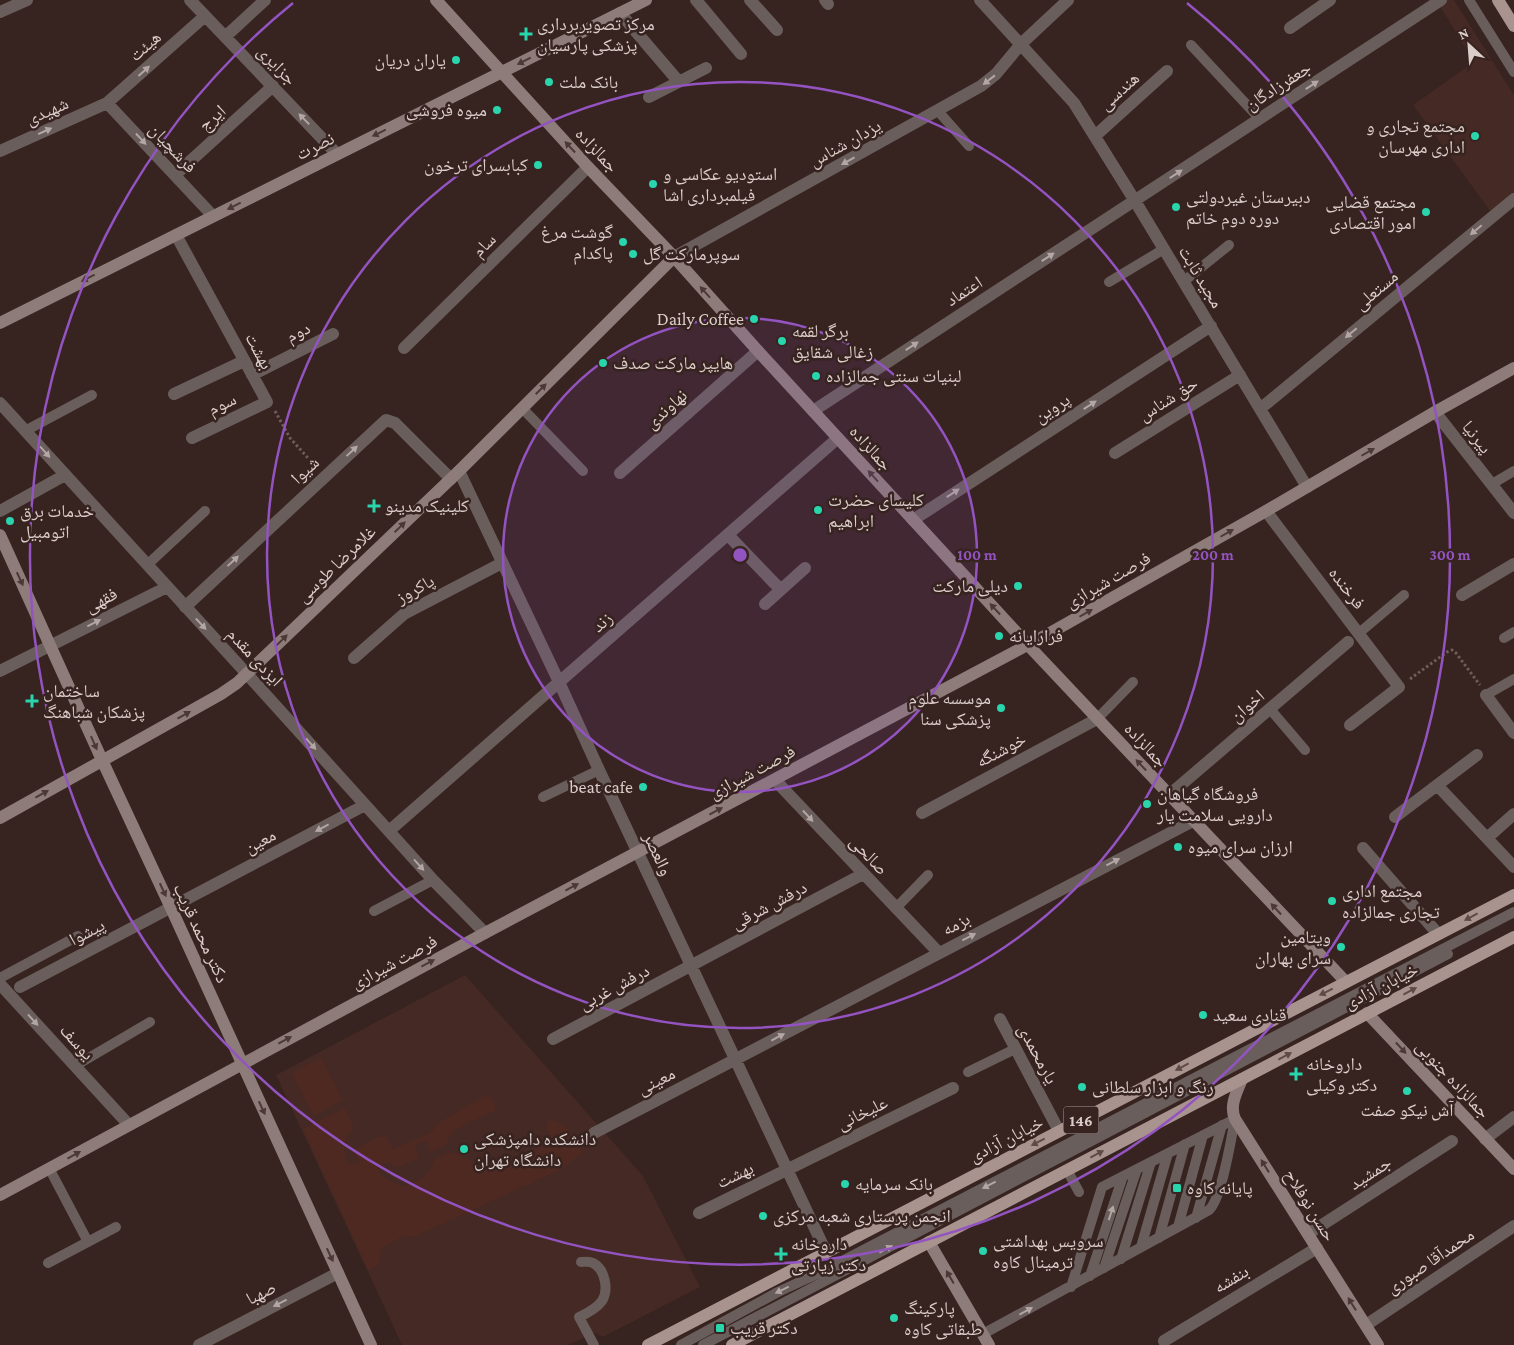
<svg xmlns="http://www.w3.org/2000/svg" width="1514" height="1345" font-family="'Crimson Pro','Noto Naskh Arabic',serif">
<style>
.built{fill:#442924}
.green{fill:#4e2922}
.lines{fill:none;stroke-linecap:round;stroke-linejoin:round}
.path{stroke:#6f5d59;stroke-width:3;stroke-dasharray:2.5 2.5;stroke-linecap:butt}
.lane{stroke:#695e5c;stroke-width:10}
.street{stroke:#695e5c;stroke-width:12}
.secondary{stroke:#8d7c79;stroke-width:12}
.primary{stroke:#a9938e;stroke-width:12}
.oneway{fill:#4c3936}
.oneway2{fill:#b3a6a4}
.oneway3{fill:#5f4a46}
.ring{fill:none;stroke:#9354c2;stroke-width:2.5}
.poi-dot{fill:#28d5ad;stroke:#37231f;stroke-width:2}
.labels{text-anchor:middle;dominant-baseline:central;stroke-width:5;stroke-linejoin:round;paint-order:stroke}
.shield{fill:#37231f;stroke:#aa9a97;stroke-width:1}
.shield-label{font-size:16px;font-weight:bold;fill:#dbcdca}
.poi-label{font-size:18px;fill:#dbcdca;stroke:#37231f;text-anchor:start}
.street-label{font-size:18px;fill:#dbcdca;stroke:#37231f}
.centre{fill:#9354c2;stroke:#37231f;stroke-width:2.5}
.ring-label{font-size:15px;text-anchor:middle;font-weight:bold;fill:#9354c2;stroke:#37231f;stroke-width:5;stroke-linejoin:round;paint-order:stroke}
</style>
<rect width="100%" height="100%" fill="#37231f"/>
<path class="built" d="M1436,0H1454L1514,95V204L1495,218L1413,105L1474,62Z
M465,975L643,1176L700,1287L603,1337L595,1333L568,1345H402L276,1075Z"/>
<path class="green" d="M321,1058L343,1100L314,1116L291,1073Z
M484,1096C492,1096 496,1102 495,1110L454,1130L446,1145L430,1152L425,1140L415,1146L419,1158L397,1168L388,1162L377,1168L383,1177L404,1187C421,1178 429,1179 434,1159L451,1152L490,1169H495L554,1141L546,1127L548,1119C568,1124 575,1136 583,1153L572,1161L564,1168L416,1236L402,1237L382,1248L379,1264L368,1270L303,1129L345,1108L354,1127C343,1142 342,1147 348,1164L359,1162L355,1152L356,1149L377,1137L386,1136L393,1149L432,1132L436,1124Z"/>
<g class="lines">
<path class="path" d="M275,411L290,438L316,467
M1410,679L1447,652L1452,650L1456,653L1480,685"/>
<path class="lane" d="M1469,0L1514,72
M1191,45L1260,119
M938,111L969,146
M1109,282L1164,249
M1183,282L1229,245
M522,408L583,471
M25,431L92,395
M1492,484L1514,471
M147,565L205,511
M1359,633L1404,595
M1504,638L1514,632
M1486,695L1514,679
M1270,709L1305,750
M1097,719L1133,682
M543,797L599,770
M896,908L928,875
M374,911L433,880
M0,978L78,936
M75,1066L150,1022
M968,1072L1015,1049
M49,1168L88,1242
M1067,1170L1079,1192
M1196,1218L1222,1125
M1178,1227L1203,1135
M1159,1238L1185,1144
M1141,1247L1168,1153
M1121,1259L1151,1162
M581,1262C585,1262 589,1261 593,1263C605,1269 609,1290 602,1301C596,1309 588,1313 579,1317L594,1345
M48,1263L116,1227
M1104,1268L1137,1169
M1090,1276L1123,1176
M1071,1287L1102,1187L1235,1119
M983,1334L1209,1210C1222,1198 1231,1139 1235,1119
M681,1345L778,1292L819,1273L1514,912
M703,1345L1448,954"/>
<path class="street" d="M190,0L337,154
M696,0L741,54
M750,0L777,30
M825,0L828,4
M980,0L1074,103L1135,201L1307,487
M0,12L27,0
M620,13L679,82
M1290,28L1330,0
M225,37L265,0
M649,97L706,68
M107,103L213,216
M1095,136L1167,71
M0,151L107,103L205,16
M175,175L273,86
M176,235L267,402L192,438
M674,257L981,86L996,74L1021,44L1068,0
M404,348L588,167
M252,375L333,334
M174,394L244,361
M0,403L247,674L433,880L485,933
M1260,409L1514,199
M813,411L1441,0
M1435,412L1514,513
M1115,453L1240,375
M459,471L559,682L599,770L826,1252
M620,473L758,351
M0,511L65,475
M1266,511L1399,687L1350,725
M913,520L1211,326
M728,535L780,589
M1462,595L1514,564
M765,604L805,568
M185,607L386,420L395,423L451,479
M354,658L404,614L502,563
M0,671L167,587
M1486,695L1514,733
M775,780L939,953
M1437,785L1514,867
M1169,795L1348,642
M922,813L1097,719
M1395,817L1477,755
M389,831L838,438
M1487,838L1514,814
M1363,848L1438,934
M0,984L129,1125
M20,987L365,805
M1000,1019L1059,1131
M553,1039L863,874
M594,1133L1193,821
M1485,1139L1514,1117
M699,1213L953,1088
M1308,1234L1452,1141
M1366,1325L1514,1226
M1164,1341L1317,1248
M199,1345L338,1273"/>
<path class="secondary" d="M436,0L588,167L674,257L758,351L1028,645L1346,982
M0,323L646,0
M0,535L102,760L171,908L371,1345
M0,818L221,694L237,683L459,471L674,257
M1367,1013L1514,1169
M1242,1079C1237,1092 1229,1105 1235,1119L1378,1345
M0,1195L485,933L1050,633L1266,511L1435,412L1514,368
M929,1242L989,1345"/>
<path class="primary" d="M1498,0L1514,26
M648,1345L1514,895
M732,1345L1514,937"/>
</g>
<defs><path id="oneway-solid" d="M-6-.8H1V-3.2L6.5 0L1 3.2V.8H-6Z" transform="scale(1.25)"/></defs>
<g class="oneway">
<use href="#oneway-solid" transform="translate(524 61) rotate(153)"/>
<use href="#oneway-solid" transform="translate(379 133) rotate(154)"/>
<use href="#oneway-solid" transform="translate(570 147) rotate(-133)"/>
<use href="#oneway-solid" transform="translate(234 206) rotate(153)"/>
<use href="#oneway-solid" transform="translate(88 278) rotate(153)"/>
<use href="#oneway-solid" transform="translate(705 292) rotate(-132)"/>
<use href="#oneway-solid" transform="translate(541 389) rotate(-45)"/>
<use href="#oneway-solid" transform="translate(1368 452) rotate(-30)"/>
<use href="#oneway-solid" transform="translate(873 476) rotate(-132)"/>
<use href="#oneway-solid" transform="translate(400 527) rotate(-44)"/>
<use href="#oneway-solid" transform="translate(1227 533) rotate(-30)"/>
<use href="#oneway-solid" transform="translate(20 579) rotate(65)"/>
<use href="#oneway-solid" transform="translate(995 609) rotate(-133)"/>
<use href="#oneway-solid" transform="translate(1086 613) rotate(-30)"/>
<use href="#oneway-solid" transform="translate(282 640) rotate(-44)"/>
<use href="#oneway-solid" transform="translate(184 715) rotate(-29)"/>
<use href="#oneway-solid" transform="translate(94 743) rotate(66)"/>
<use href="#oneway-solid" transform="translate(1141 765) rotate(-133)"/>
<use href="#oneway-solid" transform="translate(42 794) rotate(-29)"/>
<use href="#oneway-solid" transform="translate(716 811) rotate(-28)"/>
<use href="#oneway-solid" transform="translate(572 887) rotate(-28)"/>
<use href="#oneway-solid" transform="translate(163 890) rotate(65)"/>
<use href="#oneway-solid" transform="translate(1276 909) rotate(-133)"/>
<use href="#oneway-solid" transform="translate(428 963) rotate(-28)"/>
<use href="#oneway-solid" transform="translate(285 1040) rotate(-28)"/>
<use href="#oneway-solid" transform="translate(1401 1048) rotate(47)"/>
<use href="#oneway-solid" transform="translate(262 1108) rotate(65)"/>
<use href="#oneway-solid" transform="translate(74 1155) rotate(-29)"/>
<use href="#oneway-solid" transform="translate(1265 1166) rotate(-122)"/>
<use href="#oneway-solid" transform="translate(330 1255) rotate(65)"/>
<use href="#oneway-solid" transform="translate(950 1277) rotate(-120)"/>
<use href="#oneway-solid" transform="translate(1352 1304) rotate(-122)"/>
</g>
<g class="oneway2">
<use href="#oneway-solid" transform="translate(144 71) rotate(-42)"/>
<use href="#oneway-solid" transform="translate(989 80) rotate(142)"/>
<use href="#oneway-solid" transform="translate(1312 85) rotate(-33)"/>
<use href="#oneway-solid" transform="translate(304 119) rotate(-134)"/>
<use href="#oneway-solid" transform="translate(45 131) rotate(-24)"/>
<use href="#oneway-solid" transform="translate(141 139) rotate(47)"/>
<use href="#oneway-solid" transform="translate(848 161) rotate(151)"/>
<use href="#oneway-solid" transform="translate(1176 174) rotate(-33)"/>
<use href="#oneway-solid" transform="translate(1476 230) rotate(140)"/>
<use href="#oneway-solid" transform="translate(1048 257) rotate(-33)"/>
<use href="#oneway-solid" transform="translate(1351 333) rotate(140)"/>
<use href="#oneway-solid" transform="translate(912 346) rotate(-33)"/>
<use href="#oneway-solid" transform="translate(1090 405) rotate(-33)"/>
<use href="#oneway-solid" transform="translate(352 451) rotate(-43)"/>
<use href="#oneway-solid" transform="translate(45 452) rotate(48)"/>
<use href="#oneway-solid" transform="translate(953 493) rotate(-33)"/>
<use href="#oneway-solid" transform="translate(233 561) rotate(-43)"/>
<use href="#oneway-solid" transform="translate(94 623) rotate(-27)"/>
<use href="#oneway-solid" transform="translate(201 624) rotate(47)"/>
<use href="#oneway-solid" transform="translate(311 744) rotate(48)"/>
<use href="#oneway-solid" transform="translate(808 816) rotate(47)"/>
<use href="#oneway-solid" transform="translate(322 828) rotate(152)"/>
<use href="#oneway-solid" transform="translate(1113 862) rotate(-27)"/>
<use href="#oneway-solid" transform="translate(419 865) rotate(48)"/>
<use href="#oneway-solid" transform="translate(969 937) rotate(-27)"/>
<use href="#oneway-solid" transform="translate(33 1020) rotate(48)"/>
<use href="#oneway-solid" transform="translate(778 1037) rotate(-28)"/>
<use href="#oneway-solid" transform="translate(989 1185) rotate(153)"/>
<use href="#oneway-solid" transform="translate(1111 1213) rotate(-72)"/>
<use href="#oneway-solid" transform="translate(886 1249) rotate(-28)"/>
<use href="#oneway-solid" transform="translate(782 1290) rotate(154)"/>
<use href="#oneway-solid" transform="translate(280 1303) rotate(153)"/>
<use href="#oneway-solid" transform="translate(1026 1311) rotate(-29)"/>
</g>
<g class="oneway3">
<use href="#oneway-solid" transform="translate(1471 917) rotate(152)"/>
<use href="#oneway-solid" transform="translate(1410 991) rotate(-28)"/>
<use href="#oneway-solid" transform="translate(1326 992) rotate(154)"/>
<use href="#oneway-solid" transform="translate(1285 1056) rotate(-28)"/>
<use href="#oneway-solid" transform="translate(1182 1067) rotate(152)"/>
<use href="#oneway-solid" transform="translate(1038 1142) rotate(153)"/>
<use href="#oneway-solid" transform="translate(1097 1154) rotate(-28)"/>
</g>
<circle cx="740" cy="555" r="237" fill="#9354c2" fill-opacity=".12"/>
<g class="ring">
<circle cx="740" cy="555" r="237"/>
<circle cx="740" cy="555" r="473"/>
<path d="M1187 3A710 710 0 1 1 293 3"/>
</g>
<g class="poi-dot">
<path d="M523.5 26.5h5v5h5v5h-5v5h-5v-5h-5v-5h5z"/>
<circle cx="456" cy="60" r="5"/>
<circle cx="549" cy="82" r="5"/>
<circle cx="497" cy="110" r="5"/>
<circle cx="1475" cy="136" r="5"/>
<circle cx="538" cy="165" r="5"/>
<circle cx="653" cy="184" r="5"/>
<circle cx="1176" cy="207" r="5"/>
<circle cx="1426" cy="212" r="5"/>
<circle cx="623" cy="242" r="5"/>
<circle cx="633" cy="254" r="5"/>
<circle cx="754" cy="319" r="5"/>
<circle cx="782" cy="341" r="5"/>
<circle cx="603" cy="363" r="5"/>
<circle cx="816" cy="376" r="5"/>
<path d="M371.5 498.5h5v5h5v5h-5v5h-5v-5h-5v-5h5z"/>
<circle cx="818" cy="510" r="5"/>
<circle cx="10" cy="521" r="5"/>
<circle cx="1018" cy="586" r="5"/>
<circle cx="999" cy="636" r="5"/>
<path d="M29.5 693.5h5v5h5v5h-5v5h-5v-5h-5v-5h5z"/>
<circle cx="1001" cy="708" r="5"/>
<circle cx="643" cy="787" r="5"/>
<circle cx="1147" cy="804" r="5"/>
<circle cx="1178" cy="847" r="5"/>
<circle cx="1332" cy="901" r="5"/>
<circle cx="1341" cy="947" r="5"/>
<circle cx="1203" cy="1015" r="5"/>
<path d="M1293.5 1066.5h5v5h5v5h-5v5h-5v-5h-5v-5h5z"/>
<circle cx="1082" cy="1087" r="5"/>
<circle cx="1407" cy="1091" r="5"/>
<circle cx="464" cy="1149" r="5"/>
<circle cx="845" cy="1184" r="5"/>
<rect x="1172" y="1183" width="10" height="10" rx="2.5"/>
<circle cx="763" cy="1216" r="5"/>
<circle cx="983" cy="1251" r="5"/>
<path d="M778.5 1246.5h5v5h5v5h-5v5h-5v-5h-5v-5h5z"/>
<circle cx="894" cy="1318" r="5"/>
<rect x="715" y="1323" width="10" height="10" rx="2.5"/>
</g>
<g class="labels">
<rect class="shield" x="1063.5" y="1106.5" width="35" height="27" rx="4"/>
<g class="shield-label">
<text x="1081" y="1120">146</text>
</g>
<g class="poi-label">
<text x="537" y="24">مرکز تصویربرداری<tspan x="537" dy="21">پزشکی پارسیان</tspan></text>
<text x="446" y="60" text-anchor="end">یاران دریان</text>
<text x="559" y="82">بانک ملت</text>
<text x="487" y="110" text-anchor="end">میوه فروشی</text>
<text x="1465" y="126" text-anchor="end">مجتمع تجاری و<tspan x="1465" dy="21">اداری مهرسان</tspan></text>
<text x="528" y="165" text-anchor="end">کبابسرای ترخون</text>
<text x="663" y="174">استودیو عکاسی و<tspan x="663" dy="21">فیلمبرداری اشا</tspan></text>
<text x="1186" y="197">دبیرستان غیردولتی<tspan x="1186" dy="21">دوره دوم خاتم</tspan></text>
<text x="1416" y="202" text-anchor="end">مجتمع قضایی<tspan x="1416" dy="21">امور اقتصادی</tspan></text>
<text x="613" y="232" text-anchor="end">گوشت مرغ<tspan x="613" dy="21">پاکدام</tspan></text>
<text x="643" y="254">سوپرمارکت گل</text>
<text x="744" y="319" text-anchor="end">Daily Coffee</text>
<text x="792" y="331">برگر لقمه<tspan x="792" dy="21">زغالی شقایق</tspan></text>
<text x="613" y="363">هايپر ماركت صدف</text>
<text x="826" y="376">لبنیات سنتی جمالزاده</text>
<text x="828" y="500">کلیسای حضرت<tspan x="828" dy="21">ابراهیم</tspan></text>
<text x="385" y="506">کلینیک مدینو</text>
<text x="20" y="511">خدمات برق<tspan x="20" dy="21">اتومبیل</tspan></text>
<text x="1008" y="586" text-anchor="end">دیلی مارکت</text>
<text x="1009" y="636">فرارایانه</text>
<text x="43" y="691">ساختمان<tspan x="43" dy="21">پزشکان شباهنگ</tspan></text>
<text x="991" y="698" text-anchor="end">موسسه علوم<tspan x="991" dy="21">پزشکی سنا</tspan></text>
<text x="633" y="787" text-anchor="end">beat cafe</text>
<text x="1157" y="794">فروشگاه گیاهان<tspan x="1157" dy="21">دارویی سلامت یار</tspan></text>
<text x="1188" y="847">ارزان سرای میوه</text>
<text x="1342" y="891">مجتمع اداری<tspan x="1342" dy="21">تجاری جمالزاده</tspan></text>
<text x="1331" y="937" text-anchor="end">ویتامین<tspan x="1331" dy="21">سرای بهاران</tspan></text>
<text x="1213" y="1015">قنادی سعید</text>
<text x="1306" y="1064">داروخانه<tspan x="1306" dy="21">دکتر وکیلی</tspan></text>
<text x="1092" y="1087">رنگ و ابزار سلطانی</text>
<text x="1407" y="1110" text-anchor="middle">آش نیکو صفت</text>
<text x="474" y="1139">دانشکده دامپزشکی<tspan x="474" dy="21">دانشگاه تهران</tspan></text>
<text x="855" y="1184">بانک سرمایه</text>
<text x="1187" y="1188">پایانه کاوه</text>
<text x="773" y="1216">انجمن پرستاری شعبه مرکزی</text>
<text x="993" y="1241">سرویس بهداشتی<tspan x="993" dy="21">ترمینال کاوه</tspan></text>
<text x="791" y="1244">داروخانه<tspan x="791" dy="21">دکتر زیارتی</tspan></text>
<text x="904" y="1308">پارکینگ<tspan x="904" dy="21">طبقاتی کاوه</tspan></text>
<text x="730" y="1328">دکتر قریب</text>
</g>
<g class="street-label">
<text transform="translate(145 46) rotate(-42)">هیئت</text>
<text transform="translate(277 65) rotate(46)">جزایری</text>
<text transform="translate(1278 86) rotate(-33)">جعفرزادگان</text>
<text transform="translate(1119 91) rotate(-42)">هندسی</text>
<text transform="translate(47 111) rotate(-24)">شهیدی</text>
<text transform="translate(212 118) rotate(-42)">ایرج</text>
<text transform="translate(845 143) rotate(-29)">یزدان شناس</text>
<text transform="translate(315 146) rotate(-27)">نصرت</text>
<text transform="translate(173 148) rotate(47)">فرشچیان</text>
<text transform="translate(597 150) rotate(47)">جمالزاده</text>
<text transform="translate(484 245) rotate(-45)">سام</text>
<text transform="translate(1201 277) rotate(59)">مجید ثابت</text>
<text transform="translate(1376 290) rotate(-40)">مستعلی</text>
<text transform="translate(964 291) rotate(-33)">اعتماد</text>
<text transform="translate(298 332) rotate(-27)">دوم</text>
<text transform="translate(259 351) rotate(62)">بهشت</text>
<text transform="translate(1168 399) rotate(-32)">حق شناس</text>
<text transform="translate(222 404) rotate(-26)">سوم</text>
<text transform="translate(1052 408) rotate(-33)">پروین</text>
<text transform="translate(666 409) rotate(-42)">نهاوندی</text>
<text transform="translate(1477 437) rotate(52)">پیرنیا</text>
<text transform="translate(871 448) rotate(48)">جمالزاده</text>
<text transform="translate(305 470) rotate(-43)">شیوا</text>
<text transform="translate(336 564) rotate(-44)">غلامرضا طوسی</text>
<text transform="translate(1108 580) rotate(-30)">فرصت شیرازی</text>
<text transform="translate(1347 588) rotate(53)">فرخنده</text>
<text transform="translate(415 589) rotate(-29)">پاکروز</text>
<text transform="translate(101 600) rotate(-27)">فقهی</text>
<text transform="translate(602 622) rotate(-41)">زند</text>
<text transform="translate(255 657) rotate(47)">ایزدی مقدم</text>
<text transform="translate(1247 706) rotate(-40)">اخوان</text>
<text transform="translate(1146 745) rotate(47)">جمالزاده</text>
<text transform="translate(1001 750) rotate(-28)">خوشنگه</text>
<text transform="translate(752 772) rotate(-28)">فرصت شیرازی</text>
<text transform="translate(260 841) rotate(-28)">معین</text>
<text transform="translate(658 854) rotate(65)">والعصر</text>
<text transform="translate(869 855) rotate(47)">صالحی</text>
<text transform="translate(769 905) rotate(-28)">درفش شرقی</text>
<text transform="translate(956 924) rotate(-27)">بزمه</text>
<text transform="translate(87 932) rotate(-28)">پیشوا</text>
<text transform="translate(201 933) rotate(65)">دکتر محمد قریب</text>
<text transform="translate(394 962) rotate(-28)">فرصت شیرازی</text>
<text transform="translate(1381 986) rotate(-27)">خیابان آزادی</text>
<text transform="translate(614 987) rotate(-28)">درفش غربی</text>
<text transform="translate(77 1042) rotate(48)">یوسف</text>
<text transform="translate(1038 1054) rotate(62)">یارمحمدی</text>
<text transform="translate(1453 1079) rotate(47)">جمالزاده جنوبی</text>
<text transform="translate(656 1081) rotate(-27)">معینی</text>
<text transform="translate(862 1113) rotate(-26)">علیخانی</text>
<text transform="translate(1006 1139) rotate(-27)">خیابان آزادی</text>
<text transform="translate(1370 1173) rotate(-33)">جمشید</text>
<text transform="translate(735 1175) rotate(-26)">بهشت</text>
<text transform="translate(1310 1205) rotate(58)">حسن نوفلاح</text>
<text transform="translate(1430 1261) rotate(-34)">محمدآقا صبوری</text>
<text transform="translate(1231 1279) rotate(-31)">بنفشه</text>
<text transform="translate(261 1293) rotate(-27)">صهبا</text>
</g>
</g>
<circle cx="740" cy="555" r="8" class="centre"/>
<g class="ring-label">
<text x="977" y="560">100 m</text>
<text x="1213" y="560">200 m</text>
<text x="1450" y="560">300 m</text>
</g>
<g transform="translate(1469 45) rotate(334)" stroke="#37231f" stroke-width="4" paint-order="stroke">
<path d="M0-4L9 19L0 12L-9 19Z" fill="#dbcdca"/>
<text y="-8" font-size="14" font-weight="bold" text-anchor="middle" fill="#dbcdca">N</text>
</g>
</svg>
